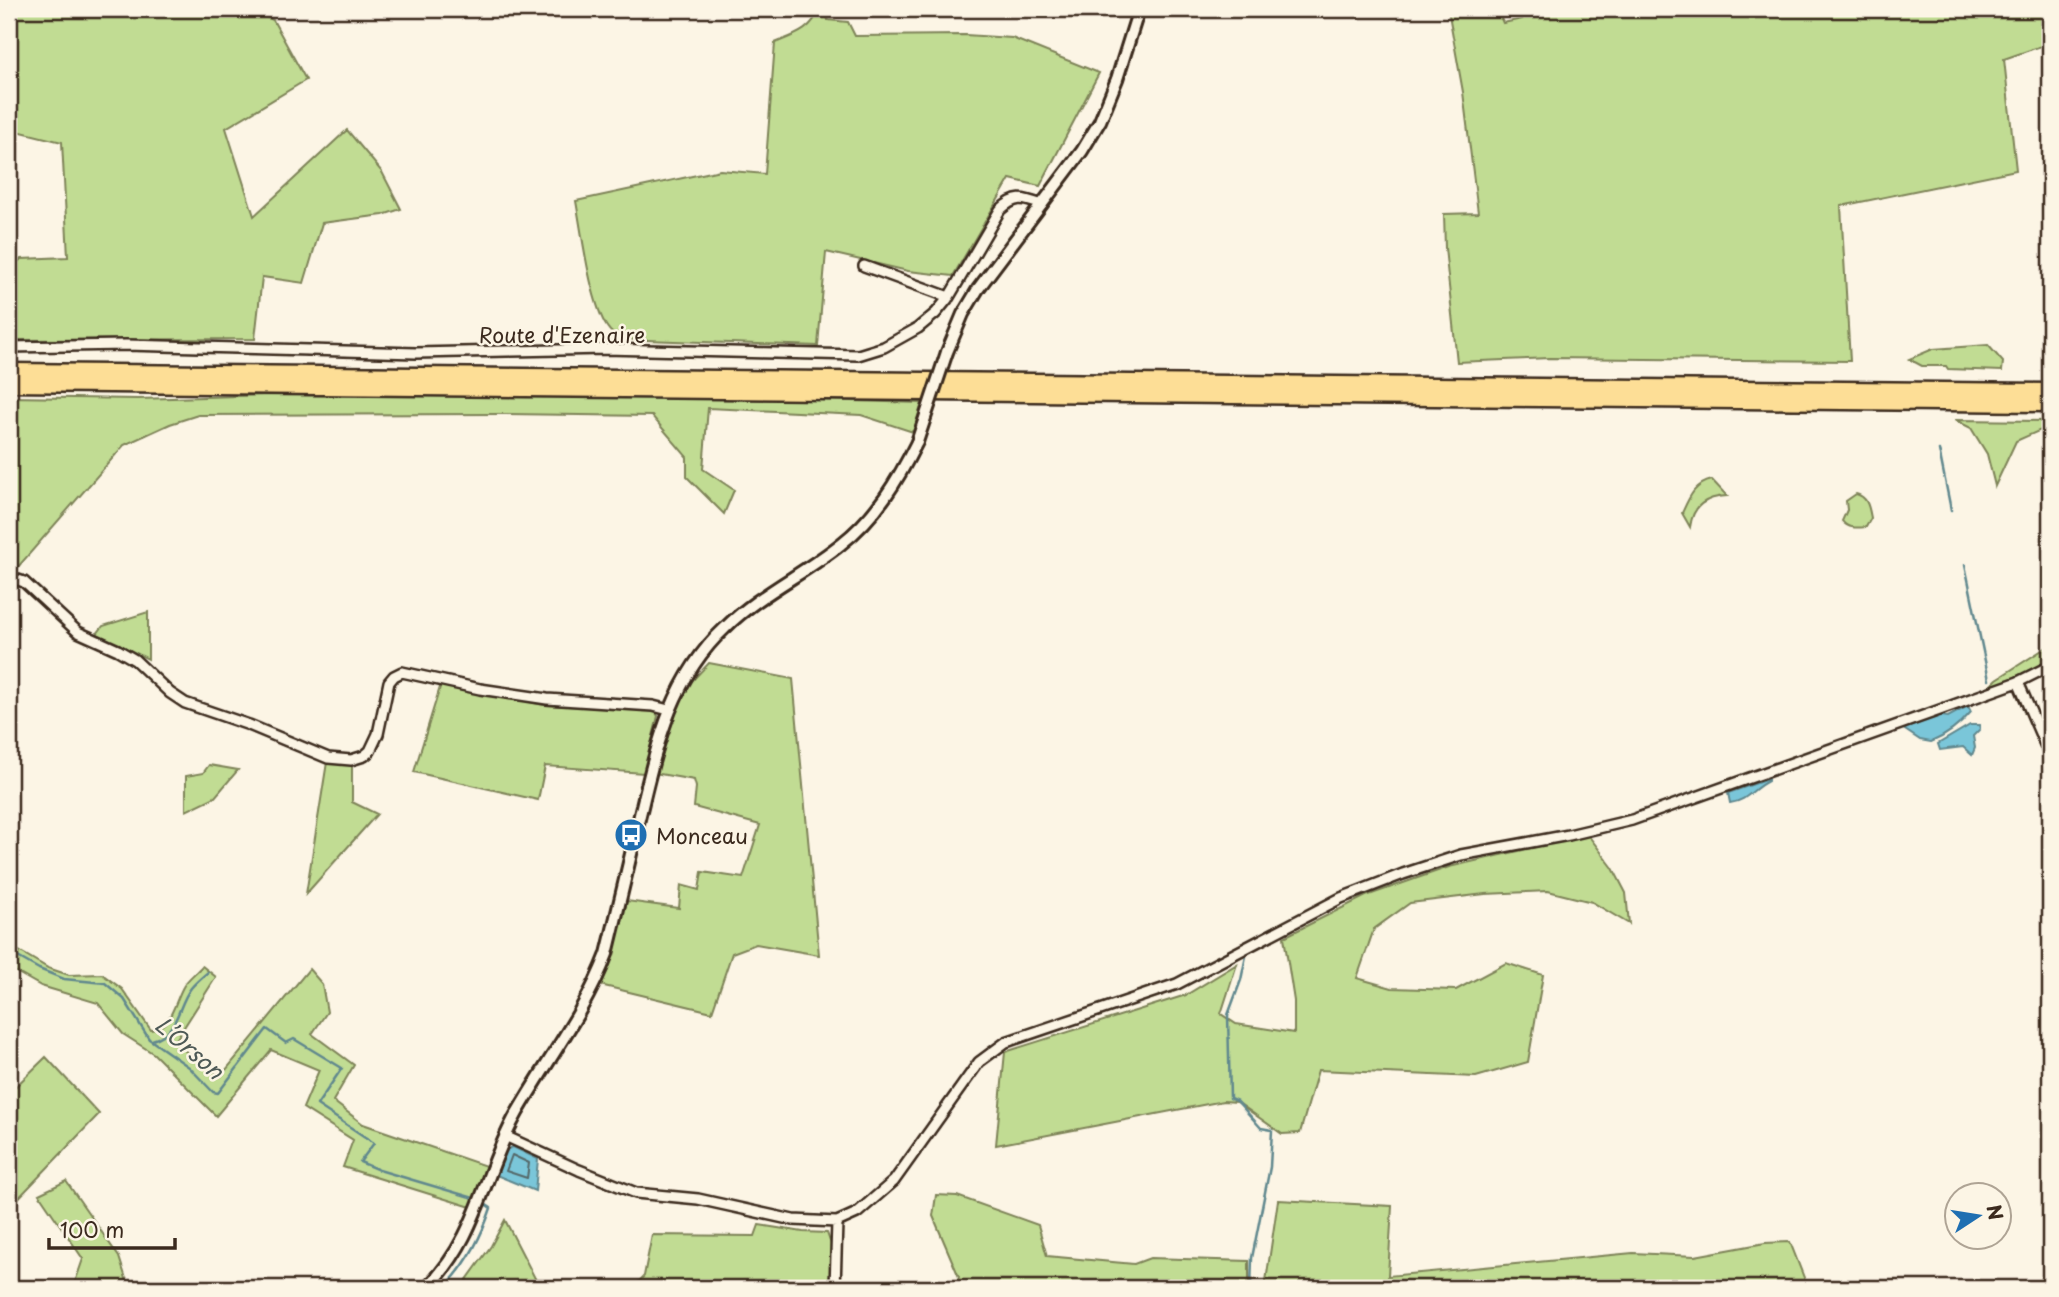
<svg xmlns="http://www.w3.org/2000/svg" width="2059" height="1297" font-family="'Playpen Sans',sans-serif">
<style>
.green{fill:#c1dc93;stroke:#7e8358;stroke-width:2}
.water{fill:#7ac6d9;stroke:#61888e;stroke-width:2}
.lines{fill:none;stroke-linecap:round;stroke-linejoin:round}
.shore{stroke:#546869;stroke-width:2}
.stream{stroke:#61888e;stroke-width:2.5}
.minor-casing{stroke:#3b2a1e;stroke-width:14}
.tertiary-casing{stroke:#3b2a1e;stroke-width:16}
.trunk-casing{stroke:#3b2a1e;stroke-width:19}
.minor{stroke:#fcf5e5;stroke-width:9}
.tertiary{stroke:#fcf5e5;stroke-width:10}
.trunk{stroke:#fdde96;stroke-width:14}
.tertiary-bridge-casing{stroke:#3b2a1e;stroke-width:16;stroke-linecap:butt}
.tertiary-bridge{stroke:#fcf5e5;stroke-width:10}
.labels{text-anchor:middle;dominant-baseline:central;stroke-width:5;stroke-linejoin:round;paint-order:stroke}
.street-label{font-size:21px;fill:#3b2a1e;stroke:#fcf5e5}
.poi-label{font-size:21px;fill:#3b2a1e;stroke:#fcf5e5;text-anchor:start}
.water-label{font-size:23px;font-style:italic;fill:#4e5956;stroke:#fcf5e5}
</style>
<rect width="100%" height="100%" fill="#fcf5e5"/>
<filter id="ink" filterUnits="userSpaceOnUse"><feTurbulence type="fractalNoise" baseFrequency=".0143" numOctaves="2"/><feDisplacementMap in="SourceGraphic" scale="14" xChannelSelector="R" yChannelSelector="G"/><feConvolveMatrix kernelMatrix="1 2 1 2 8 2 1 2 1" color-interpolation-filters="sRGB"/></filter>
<g filter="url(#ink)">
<path class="green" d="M9,9H235L237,11L256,12L273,20L306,80L226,128L254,216L347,130L382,172L401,209L383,215L322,223L304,283L262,277L255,339L9,340V270L21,259L68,257L62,142L9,129Z
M818,9H826L828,20L848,22L855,36L965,35L1012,38L1099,73L1040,186L1010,179L953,276L908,271L826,252L818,346L618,339C615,335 610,332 607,327C590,301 582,233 576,201L720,170L765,174L775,43C792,36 814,30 818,9Z
M1448,9H1497L1503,23L1522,19L1517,9H2050V43L2004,59L2016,170L1841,206L1850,361L1549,358L1457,362L1445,248L1444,214L1478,213L1463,92Z
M1988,345L2003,362L2002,371L1948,369L1946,366H1922L1909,359L1933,349Z
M270,395L676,396L922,403L913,432L861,415L708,408L703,469L734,490L724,514L687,477V457L652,416L506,414L198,415L170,424L124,445L18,567L9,571V397L138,399Z
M1955,420L2050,421V426L2016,441L1995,486L1987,454L1971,428Z
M1712,480L1727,496C1706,497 1693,505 1690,527L1682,513C1689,498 1694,484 1712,480Z
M1856,494C1868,497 1869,508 1871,518L1866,527C1857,528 1848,529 1842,521L1847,510L1846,501Z
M148,612V659L97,634L103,626Z
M2050,645V661L2016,678L1989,687L1997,679Z
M709,663L793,679L819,955L756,944L732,953L712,1012L600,985L627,901L679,908L681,885L699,890L702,872L743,878L760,825L694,807L696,787L694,780L654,773L666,732L689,684Z
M441,684L544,705L654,710L658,716L644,773L545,766L538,800L414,772Z
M327,762L352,764V802L377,814L306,894Z
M209,765L238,770L215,797L186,811V776L203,773Z
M1588,835L1613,868L1626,893L1629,924L1592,902L1548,891L1485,894L1410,903L1374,929L1357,978L1392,988L1456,990L1506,963L1543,975L1528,1062L1476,1077L1318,1070L1300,1133L1282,1134L1237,1102L1223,1101L996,1145L1005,1052L1186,995L1237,964L1221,1014L1236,1024L1294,1033V1001L1284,937L1366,896L1449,867Z
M9,945L48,968L69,975L102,974L122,989L151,1030C172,1027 174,1003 183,987C187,979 196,973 202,966L216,977L174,1043L221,1076L309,969L322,984L327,1012L312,1034L354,1065L333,1101L363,1124L486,1166L471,1207L343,1167L353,1140L303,1108L319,1070L271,1050L216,1116L154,1054L123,1034L98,1003L41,986L9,968Z
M46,1057L99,1114L9,1208V1093Z
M66,1181L119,1257L129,1288H73L83,1259L39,1194Z
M936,1195L957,1196L1038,1225L1047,1256L1134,1264L1150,1258L1249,1261V1288H953L959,1277L933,1216Z
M1278,1200L1392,1206L1388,1276L1633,1253L1695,1256L1765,1243L1790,1242L1808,1288H1265Z
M505,1220L540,1288H461L491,1246Z
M759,1225L803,1232L827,1233L832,1247L830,1288H633L644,1276L652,1235L755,1236Z
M424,1282L417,1288L328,1287Z"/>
<path class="water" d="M1968,706L1971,712C1961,724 1946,736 1931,742L1920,740L1902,728L1935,715L1948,717Z
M1970,725H1979L1980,729L1973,736L1975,748L1972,755L1963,747L1940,750L1938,744Z
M1768,779V781C1753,788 1748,801 1730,803L1728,793Z
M513,1147L538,1159L535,1191L496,1175L505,1150Z"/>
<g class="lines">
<path class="shore" d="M512,1155L529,1163L527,1178L506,1171Z"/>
<path class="stream" d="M1939,450L1951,510
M1965,565L1989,680
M9,952L39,969L64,979L105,983L124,999L149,1039L189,1067L213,1092L218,1093L267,1029L286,1043L294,1039L342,1068L317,1105L374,1143L360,1162L379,1170L477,1199
M1246,956L1241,980L1228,1015L1230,1098L1237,1101L1261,1128L1272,1130L1270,1167L1252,1258L1251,1288
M152,1040C179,1033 177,1006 191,988C196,982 202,977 208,972
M444,1288C466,1266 481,1238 491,1208L482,1202"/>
<defs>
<path id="minor" d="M864,266L949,297
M9,347L126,345L416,353L605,349L858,355L884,347L918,328L936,313L949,297L1000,210C1016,195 1023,198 1042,205
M9,577L24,582L78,632L118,650L135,660L170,693L185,703L249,725L328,758L351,760L364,756L370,751L378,734L389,682L394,676L402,672L480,689L547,699L653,706L669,710
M2018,682L2050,756
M505,1136L579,1170L636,1193L698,1199L793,1220L837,1222L857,1213L894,1181L979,1062L1006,1042L1177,984L1341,898L1403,874L1461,855L1569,835L1632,820L2018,682L2050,666
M835,1288L837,1222"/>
<path id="tertiary" d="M947,352L963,314L978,289L1082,151L1100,121L1117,79L1139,9
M427,1288C479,1236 483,1173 517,1113C548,1059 585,1012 607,954C618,909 629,864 639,819C656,749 670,679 725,628C759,594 804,574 841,544C876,517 898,480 917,442"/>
<path id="trunk" d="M9,371L2050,391
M9,384L2050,404"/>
</defs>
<use href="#minor" class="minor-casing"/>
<use href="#tertiary" class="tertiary-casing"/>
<use href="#trunk" class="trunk-casing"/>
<use href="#minor" class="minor"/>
<use href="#tertiary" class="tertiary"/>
<use href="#trunk" class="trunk"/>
<defs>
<path id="tertiary-bridge" d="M917,442L947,352"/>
</defs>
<use href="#tertiary-bridge" class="tertiary-bridge-casing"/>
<use href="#tertiary-bridge" class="tertiary-bridge"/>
</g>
</g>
<defs>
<symbol id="bus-disc" viewBox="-11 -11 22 22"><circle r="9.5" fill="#1f6fb2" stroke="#fcf5e5"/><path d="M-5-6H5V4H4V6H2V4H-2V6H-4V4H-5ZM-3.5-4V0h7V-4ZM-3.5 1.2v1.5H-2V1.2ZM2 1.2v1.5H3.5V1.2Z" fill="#fff"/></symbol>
</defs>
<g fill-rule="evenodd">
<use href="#bus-disc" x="612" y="816" width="38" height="38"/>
</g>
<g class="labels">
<g class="street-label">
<text x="562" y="334">Route d'Ezenaire</text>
</g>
<g class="poi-label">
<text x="656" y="835">Monceau</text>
</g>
<g class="water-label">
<text transform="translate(190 1047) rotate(41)">L’Orson</text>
</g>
</g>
<rect width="2059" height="1297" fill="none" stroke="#fcf5e5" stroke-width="35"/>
<rect x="18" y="18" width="2024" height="1262" fill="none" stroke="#3b2a1e" stroke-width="2.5" filter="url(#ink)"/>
<g transform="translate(1978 1216) rotate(78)"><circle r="33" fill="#fcf5e5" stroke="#afa495" stroke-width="2"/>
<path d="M0-5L12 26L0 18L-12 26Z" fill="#1f6fb2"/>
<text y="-10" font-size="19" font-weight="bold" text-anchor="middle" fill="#3b2a1e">N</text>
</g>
<path d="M49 1238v10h126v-10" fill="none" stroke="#3b2a1e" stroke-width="3.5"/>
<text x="60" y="1238" font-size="21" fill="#3b2a1e" stroke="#fcf5e5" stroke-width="5" paint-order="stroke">100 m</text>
</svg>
